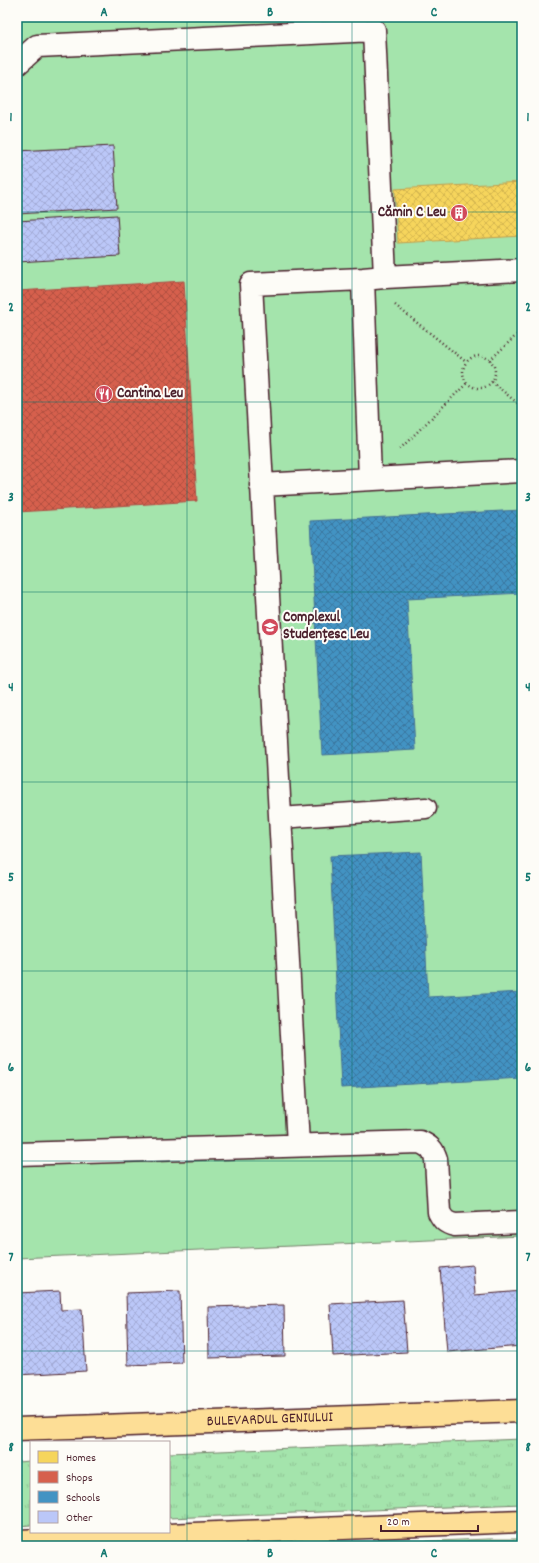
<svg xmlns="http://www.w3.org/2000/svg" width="539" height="1563" font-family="Dekko,sans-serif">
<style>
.grass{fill:url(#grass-tufts);stroke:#77826c}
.park{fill:#a4e4ac;stroke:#77826c}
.homes{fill:url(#homes-cross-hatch);stroke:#c29e4d}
.shops{fill:url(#shops-cross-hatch);stroke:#ac4c43}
.schools{fill:url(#schools-cross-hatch);stroke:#457095}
.building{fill:url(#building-cross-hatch);stroke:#4a1f2b}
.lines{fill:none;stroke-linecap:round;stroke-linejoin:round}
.service-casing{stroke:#4a1f2b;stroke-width:23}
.minor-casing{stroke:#4a1f2b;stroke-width:25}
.primary-casing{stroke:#4a1f2b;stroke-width:25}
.path{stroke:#4a1f2b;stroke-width:2.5;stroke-dasharray:1 3;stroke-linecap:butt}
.service{stroke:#fdfcf7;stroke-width:20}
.minor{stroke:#fdfcf7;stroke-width:22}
.primary{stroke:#fdde96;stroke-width:22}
.grid{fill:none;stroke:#0f766e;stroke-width:1;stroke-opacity:0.55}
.labels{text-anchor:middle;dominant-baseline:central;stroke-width:4;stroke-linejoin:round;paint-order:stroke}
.poi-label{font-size:15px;font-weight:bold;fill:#4a1f2b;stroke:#fdfcf7;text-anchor:start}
.street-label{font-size:15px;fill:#4a1f2b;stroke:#fdfcf7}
.neatline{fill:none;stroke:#0f766e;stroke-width:1.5}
.grid-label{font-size:13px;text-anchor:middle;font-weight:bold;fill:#0f766e}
</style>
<defs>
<pattern id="grass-tufts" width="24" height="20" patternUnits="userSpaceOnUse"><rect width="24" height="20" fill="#a4e4ac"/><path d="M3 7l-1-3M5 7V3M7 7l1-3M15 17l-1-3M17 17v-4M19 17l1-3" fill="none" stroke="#8fc394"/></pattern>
<pattern id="homes-cross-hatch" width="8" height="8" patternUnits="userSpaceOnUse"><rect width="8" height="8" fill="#f6d55c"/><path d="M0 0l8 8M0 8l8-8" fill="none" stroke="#d4b650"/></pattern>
<pattern id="shops-cross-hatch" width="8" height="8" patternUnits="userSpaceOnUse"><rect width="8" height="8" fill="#d6604d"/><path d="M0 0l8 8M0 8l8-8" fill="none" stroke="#b04f40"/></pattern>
<pattern id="schools-cross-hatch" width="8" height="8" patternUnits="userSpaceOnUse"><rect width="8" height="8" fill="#4393c3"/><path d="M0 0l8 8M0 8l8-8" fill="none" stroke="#3a779f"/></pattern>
<pattern id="building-cross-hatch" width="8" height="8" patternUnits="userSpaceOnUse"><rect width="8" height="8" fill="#bbc7f8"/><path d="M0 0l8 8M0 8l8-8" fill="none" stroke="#a2aad5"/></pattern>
</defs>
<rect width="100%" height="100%" fill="#fdfcf7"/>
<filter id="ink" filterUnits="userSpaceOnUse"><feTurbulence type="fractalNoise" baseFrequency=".025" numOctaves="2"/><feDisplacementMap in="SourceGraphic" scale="8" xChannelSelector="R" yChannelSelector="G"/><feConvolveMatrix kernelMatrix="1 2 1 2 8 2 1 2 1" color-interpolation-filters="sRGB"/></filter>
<g filter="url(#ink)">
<path class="grass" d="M522,1439V1504L169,1518V1453Z
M31,1461V1525L17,1526V1462Z
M490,1539H522V1546H301Z"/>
<path class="park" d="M17,17H522V1236L17,1258Z"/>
<path class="homes" d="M522,182V236L398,243L395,189Z"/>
<path class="shops" d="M184,281L197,501L18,512L17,291Z"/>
<path class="schools" d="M522,510V593L407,599L415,750L322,755L310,521Z
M421,852L428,997L522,992V1078L341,1088L330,856Z"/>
<path class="building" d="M113,146L117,208L17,214V151Z
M117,215L120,256L17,262V221Z
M473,1265L475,1295L522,1291V1346L447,1352L440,1268Z
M60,1291L61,1310L82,1309L86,1371L17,1375V1293Z
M180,1291L182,1363L128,1365L126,1293Z
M403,1300L407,1352L333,1356L330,1304Z
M284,1305L285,1356L209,1358L208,1307Z"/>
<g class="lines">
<defs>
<path id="service" d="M280,818L426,808"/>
<path id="minor" d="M17,64L37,46L374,30L385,277
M363,279L370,479
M261,485L522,471
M298,1145L251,284L363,279L385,277L522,270
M17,1154L420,1142C429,1146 433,1149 436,1159L439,1212C443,1220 446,1223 455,1225L522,1222"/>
<g id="primary">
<path id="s1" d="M17,1429L522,1411"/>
<path d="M17,1541L522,1521"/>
</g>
</defs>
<use href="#service" class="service-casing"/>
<use href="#minor" class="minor-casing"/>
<use href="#primary" class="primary-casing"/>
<path class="path" d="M395,305L466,362
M463 372a16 16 0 1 1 32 0a16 16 0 1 1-32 0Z
M490,360L522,330
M492,382L522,407
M400,449L467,383"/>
<use href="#service" class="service"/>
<use href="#minor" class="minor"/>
<use href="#primary" class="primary"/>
</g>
</g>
<path class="grid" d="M187,17V1546M352,17V1546M17,212H522M17,402H522M17,592H522M17,782H522M17,971H522M17,1161H522M17,1351H522"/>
<defs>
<symbol id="building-disc" viewBox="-11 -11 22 22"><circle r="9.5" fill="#d1495b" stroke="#fdfcf7"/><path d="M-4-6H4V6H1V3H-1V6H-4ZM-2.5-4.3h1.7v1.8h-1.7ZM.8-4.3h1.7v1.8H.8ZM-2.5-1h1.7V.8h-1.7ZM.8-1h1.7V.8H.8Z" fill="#fff"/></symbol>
<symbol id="restaurant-disc" viewBox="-11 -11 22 22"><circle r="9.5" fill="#d1495b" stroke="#fdfcf7"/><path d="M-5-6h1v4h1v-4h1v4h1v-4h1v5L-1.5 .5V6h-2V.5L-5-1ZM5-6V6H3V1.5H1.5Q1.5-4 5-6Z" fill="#fff"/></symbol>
<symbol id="university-disc" viewBox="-11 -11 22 22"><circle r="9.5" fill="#d1495b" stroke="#fdfcf7"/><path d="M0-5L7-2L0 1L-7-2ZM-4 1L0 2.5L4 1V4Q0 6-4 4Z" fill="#fff"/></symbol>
</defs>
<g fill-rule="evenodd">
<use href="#building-disc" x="449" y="203" width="20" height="20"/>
<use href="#restaurant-disc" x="94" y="384" width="20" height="20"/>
<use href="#university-disc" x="260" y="617" width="20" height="20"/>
</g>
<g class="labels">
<g class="poi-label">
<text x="446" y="213" text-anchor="end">Cămin C Leu</text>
<text x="117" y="394">Cantina Leu</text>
<text x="283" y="618">Complexul<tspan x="283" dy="17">Studențesc Leu</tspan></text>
</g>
<g class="street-label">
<text stroke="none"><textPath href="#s1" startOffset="253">BULEVARDUL GENIULUI</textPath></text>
</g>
</g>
<rect width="539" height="1563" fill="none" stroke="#fdfcf7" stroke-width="44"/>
<rect x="30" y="1441" width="140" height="92" fill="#fdfcf7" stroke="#b5a4a5"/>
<rect x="38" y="1451" width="20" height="12" fill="#f6d55c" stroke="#b5a4a5"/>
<text x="66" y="1461" font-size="12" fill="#4a1f2b">Homes</text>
<rect x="38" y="1471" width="20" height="12" fill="#d6604d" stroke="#b5a4a5"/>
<text x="66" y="1481" font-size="12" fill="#4a1f2b">Shops</text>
<rect x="38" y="1491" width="20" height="12" fill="#4393c3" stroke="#b5a4a5"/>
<text x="66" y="1501" font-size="12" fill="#4a1f2b">Schools</text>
<rect x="38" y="1511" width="20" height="12" fill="#bbc7f8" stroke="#b5a4a5"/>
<text x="66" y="1521" font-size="12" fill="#4a1f2b">Other</text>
<path d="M381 1525v6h97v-6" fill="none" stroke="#4a1f2b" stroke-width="2"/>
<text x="387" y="1525" font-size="12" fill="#4a1f2b" stroke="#fdfcf7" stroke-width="3" paint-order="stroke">20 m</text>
<rect x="22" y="22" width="495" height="1519" class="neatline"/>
<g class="grid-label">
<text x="104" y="16">A</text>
<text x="270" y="16">B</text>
<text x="434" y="16">C</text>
<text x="11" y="121">1</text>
<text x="528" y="121">1</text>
<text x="11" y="311">2</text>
<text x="528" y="311">2</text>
<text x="11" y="501">3</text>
<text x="528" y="501">3</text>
<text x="11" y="691">4</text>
<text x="528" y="691">4</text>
<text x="11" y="881">5</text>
<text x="528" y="881">5</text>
<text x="11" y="1071">6</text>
<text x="528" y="1071">6</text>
<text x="11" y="1261">7</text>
<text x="528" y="1261">7</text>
<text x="11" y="1451">8</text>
<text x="528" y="1451">8</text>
<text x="104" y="1557">A</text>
<text x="270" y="1557">B</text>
<text x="434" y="1557">C</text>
</g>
</svg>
